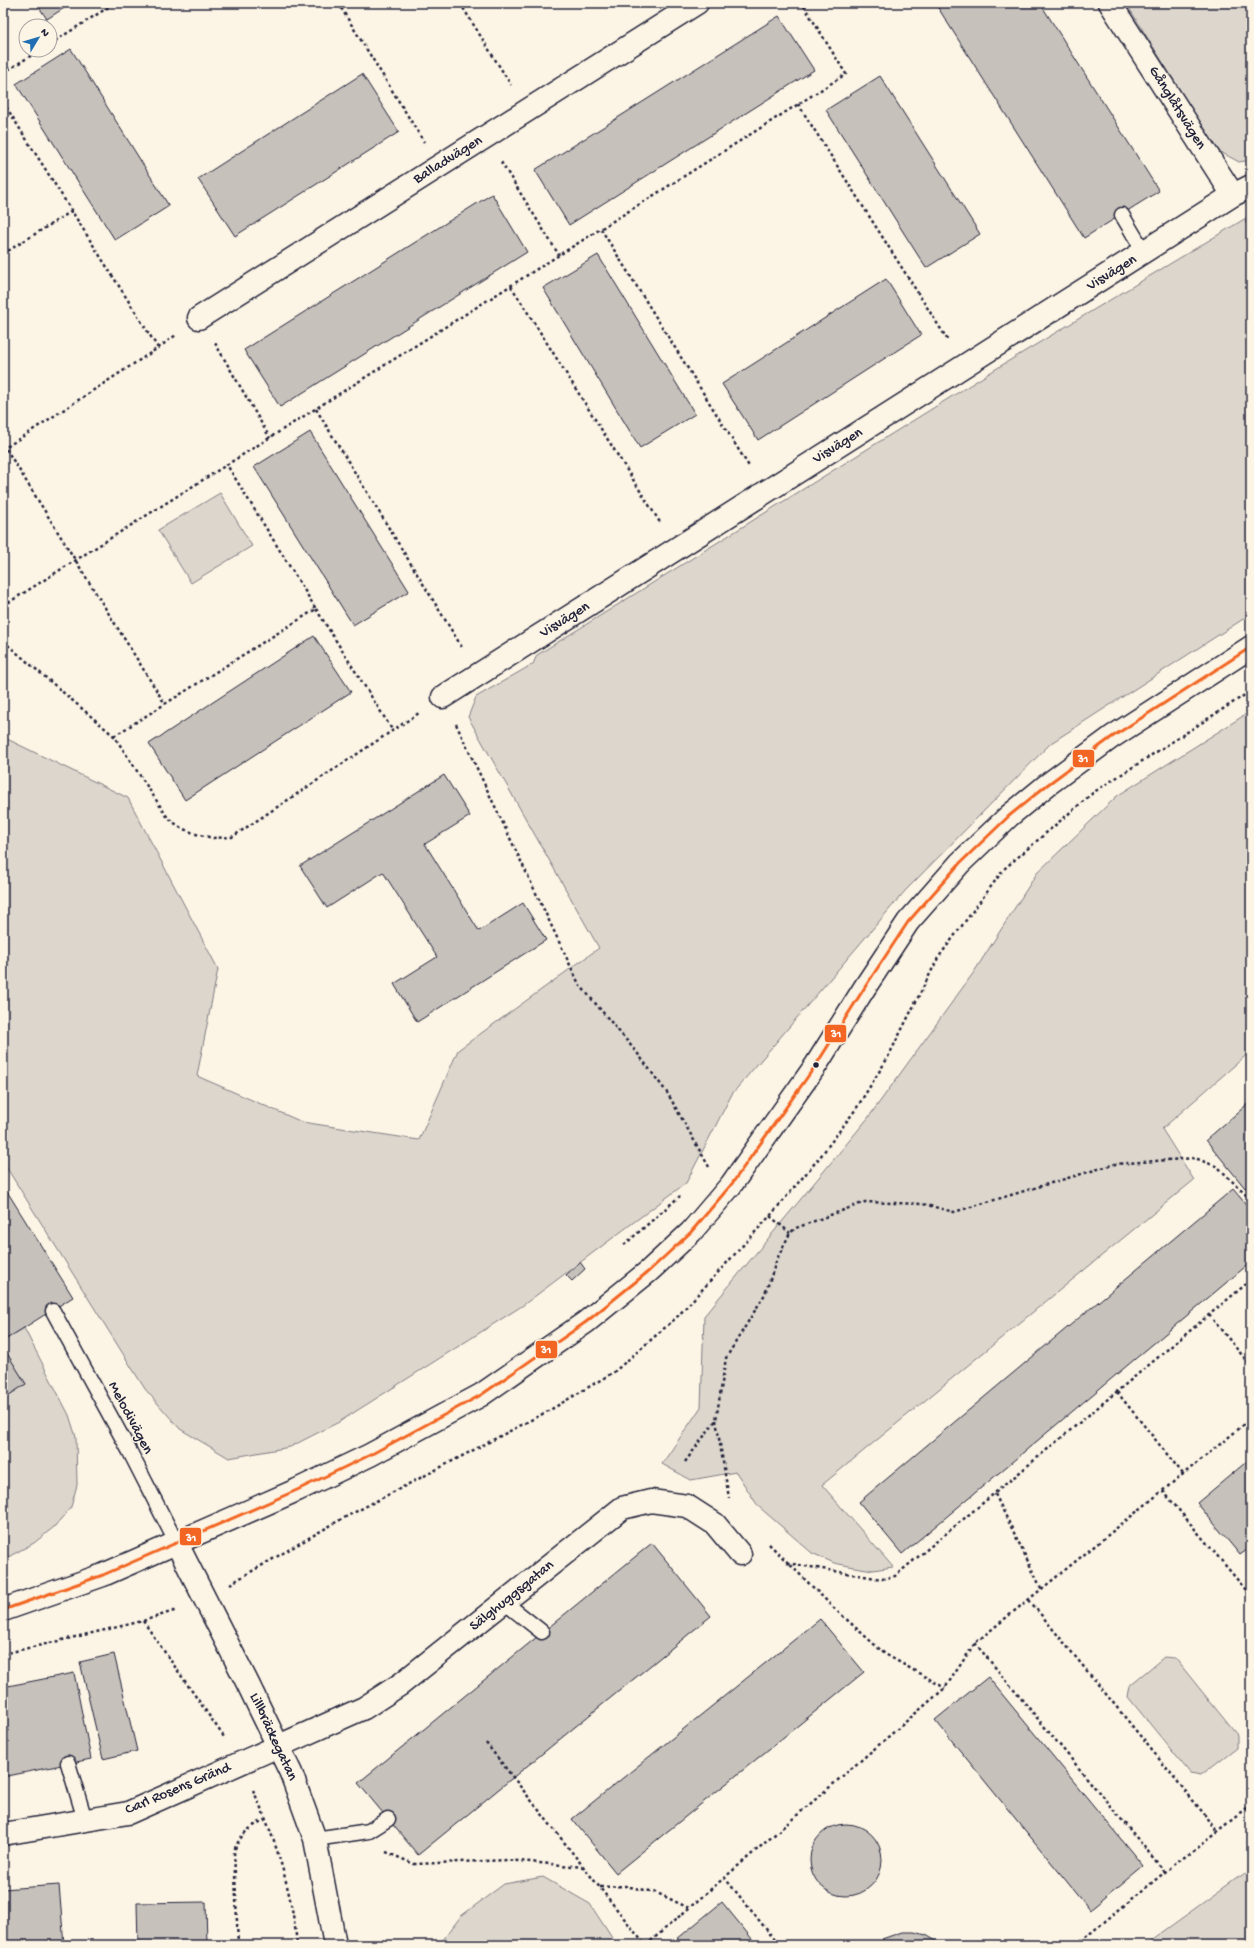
<svg xmlns="http://www.w3.org/2000/svg" width="1254" height="1948" font-family="'Gochi Hand',sans-serif">
<style>
.green{fill:#dcd6cc;stroke:#7f7c84}
.building{fill:#c6c1bb;stroke:#22223b}
.lines{fill:none;stroke-linecap:round;stroke-linejoin:round}
.service-casing{stroke:#22223b;stroke-width:17}
.minor-casing{stroke:#22223b;stroke-width:25}
.tertiary-casing{stroke:#22223b;stroke-width:25}
.path{stroke:#22223b;stroke-width:2.5;stroke-dasharray:3 3;stroke-linecap:butt}
.service{stroke:#fcf5e5;stroke-width:14}
.minor{stroke:#fcf5e5;stroke-width:22}
.tertiary{stroke:#fcf5e5;stroke-width:22}
.bus-1-casing{stroke:#fcf5e5;stroke-width:6}
.bus-1{stroke:#f26522;stroke-width:3}
.bus-dot{fill:#22223b;stroke:#fcf5e5;stroke-width:1.5}
.labels{text-anchor:middle;dominant-baseline:central;stroke-width:3;stroke-linejoin:round;paint-order:stroke}
.street-label{font-size:15px;fill:#22223b;stroke:#fcf5e5}
.line-badge{stroke:#fcf5e5;stroke-width:1.5}
.badge-label{font-size:11px;text-anchor:middle;font-weight:bold;fill:#fff}
</style>
<rect width="100%" height="100%" fill="#fcf5e5"/>
<filter id="ink" filterUnits="userSpaceOnUse"><feTurbulence type="fractalNoise" baseFrequency=".025" numOctaves="2"/><feDisplacementMap in="SourceGraphic" scale="8" xChannelSelector="R" yChannelSelector="G"/><feConvolveMatrix kernelMatrix="1 2 1 2 8 2 1 2 1" color-interpolation-filters="sRGB"/></filter>
<g filter="url(#ink)">
<path class="green" d="M1126,3H1245L1251,12V160L1239,162L1217,150Z
M1251,215V614L1051,743L905,891L732,1094L686,1183L522,1306L339,1422L290,1447L229,1458L180,1429L145,1389L3,1162V737L128,798L218,969L197,1076L302,1122L419,1140L458,1050L599,948L468,717L476,697L533,664L537,655L1007,362Z
M220,493L252,546L191,583L158,530Z
M1251,711V1051L1162,1129L1194,1180L822,1485L893,1567L873,1570L854,1567L834,1563L812,1553L758,1506L736,1472L691,1480L662,1464L701,1407L704,1316L868,1118L974,972L1037,873L1117,796Z
M24,1328L69,1415L76,1437L77,1485L71,1507L54,1527L34,1543L10,1556L3,1559V1399L26,1384L3,1347V1341Z
M1164,1657L1175,1658L1237,1735V1747L1201,1775L1190,1773L1128,1697L1130,1685Z
M1251,1868V1945H1146L1150,1941Z
M543,1877L590,1904L614,1941L613,1945H434L443,1940L461,1916L504,1884Z"/>
<path class="building" d="M36,3H72L47,19Z
M935,3H1040L1159,191L1084,238Z
M779,16L814,70L569,225L535,170Z
M71,49L169,206L115,240L16,84Z
M362,74L399,132L235,236L198,179Z
M880,76L980,234L926,268L826,110Z
M492,194L527,252L280,407L244,350Z
M598,255L695,414L640,448L543,288Z
M886,279L921,335L758,440L722,384Z
M310,432L409,591L353,625L254,467Z
M3,489L7,495L3,497Z
M314,636L351,692L185,800L149,744Z
M444,775L470,816L425,844L479,931L523,903L546,940L417,1022L394,984L437,957L383,872L327,908L300,866Z
M1251,1101V1183L1245,1188L1206,1140Z
M3,1185L73,1297L3,1341Z
M1233,1189L1251,1210V1262L902,1554L859,1502Z
M580,1262L585,1269L572,1281L566,1275Z
M3,1347L26,1384L3,1399Z
M1251,1458V1547L1240,1555L1197,1503Z
M652,1543L711,1616L418,1855L358,1783Z
M820,1619L864,1672L616,1873L572,1819Z
M114,1654L137,1751L103,1759L80,1662Z
M74,1673L91,1759L3,1777V1687Z
M988,1677L1143,1866L1090,1910L935,1720Z
M810 1860a36 36 0 1 1 72 0a36 36 0 1 1-72 0Z
M59,1885L64,1945H3V1889Z
M206,1902L207,1945H138L137,1903Z
M722,1902L757,1945H672L671,1944Z
M902,1932H914L926,1935L943,1945H888L882,1939Z"/>
<g class="lines">
<defs>
<path id="service" d="M1122,215L1144,252
M53,1311L130,1452L176,1542
M504,1602L542,1632
M68,1763L85,1820
M315,1839L369,1831L388,1819"/>
<path id="minor" d="M1110,3L1233,195L1251,186
M199,318L697,3
M443,697L1233,195
M176,1542L248,1684L291,1773L315,1839L335,1945
M3,1834L128,1813L364,1708L401,1684L622,1508L651,1501L687,1506L715,1524L740,1554"/>
<path id="tertiary" d="M3,1610L103,1575L297,1490L370,1455L481,1395L586,1322L649,1271L691,1232L731,1185L816,1065L865,987L908,922L960,863L1009,816L1047,785L1112,737L1251,647"/>
</defs>
<use href="#service" class="service-casing"/>
<use href="#minor" class="minor-casing"/>
<use href="#tertiary" class="tertiary-casing"/>
<path class="path" d="M338,3L424,142
M460,3L511,85
M50,44L115,3
M3,73L40,50
M3,102L158,348L5,448
M798,104L949,342
M501,162L559,255
M1246,221L1251,226
M601,229L750,468
M3,254L72,211
M511,286L661,524
M215,343L270,438
M158,348L176,335
M316,409L463,649
M3,444L165,704
M3,606L846,74L802,3
M316,609L393,731
M3,641L114,736L168,818L181,828L196,834L213,838L232,837L419,713
M456,724L579,984L638,1054L668,1094L709,1167
M114,736L316,609L227,465
M770,1216L790,1233
M624,1245L680,1196
M1209,1315L1251,1366
M1117,1392L1183,1474
M716,1420L729,1498
M685,1462L716,1420L726,1358L765,1294L777,1259L790,1233L796,1228L865,1202L923,1204L954,1212L1115,1164L1195,1158L1218,1167L1251,1200
M1163,1491L1251,1596
M995,1494L1042,1590
M769,1544L835,1609L885,1654L945,1688
M787,1563L882,1579L895,1576L1251,1280
M230,1584L338,1521L550,1410L614,1372L676,1318L770,1216L820,1157L856,1109L887,1059L938,958L1004,869L1094,792L1251,691
M1029,1600L1218,1831
M143,1621L224,1737
M975,1643L1165,1872
M3,1654L143,1621L177,1610
M486,1743L645,1945
M253,1790C276,1839 292,1892 297,1945
M386,1852L414,1864L508,1860L583,1867
M724,1877L779,1945
M600,1887L625,1886L655,1892L689,1908
M238,1945L234,1851C241,1833 250,1827 266,1819
M646,1945L945,1688L975,1643L1251,1419
M1076,1945L1165,1872L1251,1806"/>
<use href="#service" class="service"/>
<use href="#minor" class="minor"/>
<use href="#tertiary" class="tertiary"/>
<defs>
<path id="bus-1" d="M3,1610L103,1575L297,1490L370,1455L481,1395L586,1322L649,1271L691,1232L731,1185L816,1065L865,987L908,922L960,863L1009,816L1047,785L1112,737L1251,647"/>
</defs>
<use href="#bus-1" class="bus-1-casing"/>
<use href="#bus-1" class="bus-1"/>
</g>
</g>
<circle class="bus-dot" cx="816" cy="1065" r="3.5"/>
<g class="labels">
<g class="street-label">
<text transform="translate(1177 108) rotate(58)">Gånglåtsvägen</text>
<text transform="translate(448 160) rotate(-32)">Balladvägen</text>
<text transform="translate(1112 273) rotate(-32)">Visvägen</text>
<text transform="translate(838 446) rotate(-32)">Visvägen</text>
<text transform="translate(565 620) rotate(-32)">Visvägen</text>
<text transform="translate(130 1418) rotate(62)">Melodivägen</text>
<text transform="translate(512 1596) rotate(-39)">Sälghuggsgatan</text>
<text transform="translate(273 1737) rotate(65)">Lillbräckegatan</text>
<text transform="translate(178 1789) rotate(-23)">Carl Rosens Gränd</text>
</g>
</g>
<g class="line-badge">
<rect x="1072" y="749" width="23" height="19" rx="4" fill="#f26522"/>
<rect x="824" y="1024" width="23" height="19" rx="4" fill="#f26522"/>
<rect x="535" y="1340" width="23" height="19" rx="4" fill="#f26522"/>
<rect x="179" y="1527" width="23" height="19" rx="4" fill="#f26522"/>
</g>
<g class="badge-label">
<text x="1083" y="762">31</text>
<text x="836" y="1037">31</text>
<text x="546" y="1353">31</text>
<text x="191" y="1541">31</text>
</g>
<rect width="1254" height="1948" fill="none" stroke="#fcf5e5" stroke-width="16"/>
<rect x="8" y="8" width="1238" height="1932" fill="none" stroke="#22223b" stroke-width="1.5" filter="url(#ink)"/>
<g transform="translate(38 38) rotate(52)"><circle r="19" fill="#fcf5e5" stroke="#a5a1a1"/>
<path d="M0-3L7 15L0 10L-7 15Z" fill="#1f6fb2"/>
<text y="-6" font-size="11" font-weight="bold" text-anchor="middle" fill="#22223b">N</text>
</g>
</svg>
